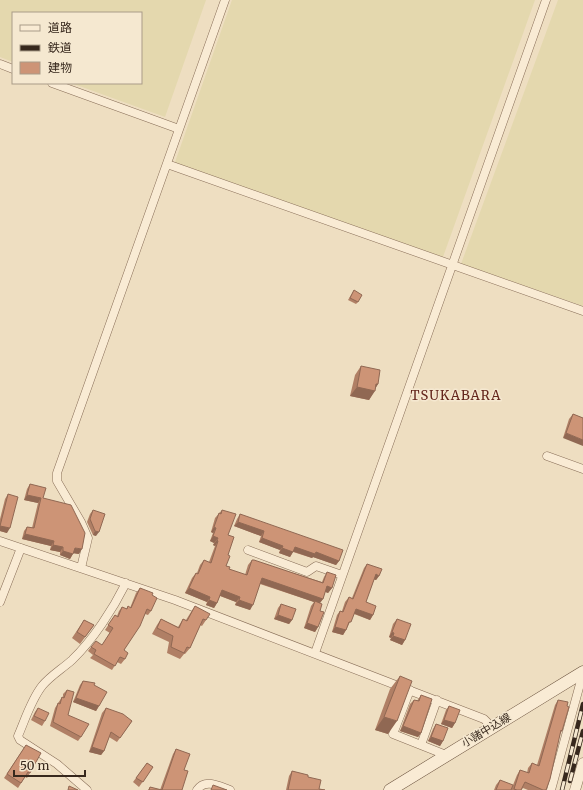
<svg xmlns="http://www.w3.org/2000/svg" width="583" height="790" font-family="Merriweather,'Noto Sans JP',serif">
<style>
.farmland{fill:#e4d8ae}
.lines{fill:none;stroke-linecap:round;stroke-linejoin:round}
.minor-casing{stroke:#886e58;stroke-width:9}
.tertiary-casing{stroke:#886e58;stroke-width:11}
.secondary-casing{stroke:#69503c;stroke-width:13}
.minor{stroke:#f9ebd4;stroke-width:8}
.tertiary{stroke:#f9ebd4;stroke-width:10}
.secondary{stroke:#f9ebd4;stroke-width:12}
.rail-casing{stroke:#37281d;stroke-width:4.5}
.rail{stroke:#f5e8d0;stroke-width:3;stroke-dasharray:9;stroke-linecap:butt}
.wall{fill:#b07f65}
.shaded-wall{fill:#906853}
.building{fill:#cd9476;stroke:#906853}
.labels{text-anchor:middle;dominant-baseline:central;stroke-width:3;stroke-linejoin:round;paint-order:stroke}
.street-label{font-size:11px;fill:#37281d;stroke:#f5e8d0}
.quarter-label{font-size:13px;letter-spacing:1px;fill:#64261c;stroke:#f5e8d0}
</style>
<rect width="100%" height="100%" fill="#eedec1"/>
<path class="farmland" d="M0,0H206L165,117L71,83H141V13H13V62L0,57Z
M232,0H535L443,257L174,165Z
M558,0H583V306L461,264Z"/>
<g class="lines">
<defs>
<path id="minor" d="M0,64L13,69
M52,83L179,129
M167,164L583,311
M547,456L583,469
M0,541L175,600L484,719L492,727
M248,550L307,572L316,566L342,575
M81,568L88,538L81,522L57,481V473L225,0
M0,602L21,548
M315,653L546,0
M410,690L393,734L446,755
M421,745L437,700
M87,790L57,764L20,740L18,736C25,720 31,700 42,686C50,676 62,669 72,660C93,640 113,609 126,583
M197,790C205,778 219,786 230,790
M551,790L583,673"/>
<path id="tertiary" d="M575,790L583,763"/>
<path id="secondary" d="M390,790L583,672"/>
</defs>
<use href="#minor" class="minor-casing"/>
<use href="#tertiary" class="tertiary-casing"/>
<use href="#secondary" class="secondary-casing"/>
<use href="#minor" class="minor"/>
<use href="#tertiary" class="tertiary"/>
<use href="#secondary" class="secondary"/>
<defs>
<path id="rail" d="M570,781L583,731
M562,790L583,704"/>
</defs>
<use href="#rail" class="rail-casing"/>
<use href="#rail" class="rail"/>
</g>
<path class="wall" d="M354,290L358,302L356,304L348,300Z
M361,366L378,384L369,400L350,396L355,375Z
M573,414L583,418L563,438L569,419Z
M30,484L43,498L79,554L73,553L70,559L60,555V552L50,550L51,546L22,539L24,531L27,527L32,528L38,503L24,500L27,489Z
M8,494L7,533L0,531V519L5,499Z
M93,510L96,536L93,535L87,522L90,514Z
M222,510L228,535V555L226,566L229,569L245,575L248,565L252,560L322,582L324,577L327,572L332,588L328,593L325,592L323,599L320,603L318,627L315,632L304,628L311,606L314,602L260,584L250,610L235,605L236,602L220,596L217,603L214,608L206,605L207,602L185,593L192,578L196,573H197L200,565L204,560L209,562L215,546L213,545L214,543L210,541L213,533L211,532L215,518Z
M240,514L339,561L336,565L313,557L312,558L293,552L290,557L279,553L280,550L259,542L261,536L234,526L237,519Z
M367,564L379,576L376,580L374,579L366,602L373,615L370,620L354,614L346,630L343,635L332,632L337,615L340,611H342L345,602L349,597L352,598L364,568Z
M140,588L152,595L151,611L148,615L145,614L124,650L125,659L121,664L117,662L112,670L90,658L93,655L88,651L91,647L102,645L110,633L105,630L115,615L117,616L119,611L122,607L126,609L128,606L130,608L136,593Z
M281,604L292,620L289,624L274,619L278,608Z
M195,606L206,620L202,626L200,625L190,648L185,654H184L180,659L167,653L169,642L152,634L157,625L161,619L178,627L183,619L186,620L191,612Z
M397,619L405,640L402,645L390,640L391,638L389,637L393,624Z
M84,620L94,625L80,644L72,638Z
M400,676L388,734L375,730L390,689Z
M83,681L94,685L99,706L96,711L73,702L80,685Z
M67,690L68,715L81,737L78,741L50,726L55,708L62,697H63V694Z
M421,695V733L418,737L400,731L410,704L414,700L417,701Z
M558,700L562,731L560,734L546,790H528L523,788L521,790H511L517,775L520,770L527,773L528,768L532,763L537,765L555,705Z
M449,706L455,723L452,728L441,724L446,710Z
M38,708L45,721L42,726L31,720L35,712Z
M106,708L132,721L117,742L109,737L104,751L101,755L89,752L102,713Z
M436,724L443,741L440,746L428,741L433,729Z
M26,745L30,773L27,778L25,777L18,788L4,778Z
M176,749L184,770L182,790H148L150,787L160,790L173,754Z
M147,763L153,767L139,787L133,782Z
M292,771L308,777L319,789L325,790H286L289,776Z
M500,780L511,790H494L496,785Z"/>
<path class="shaded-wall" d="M376,384H378L374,390L375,391L369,400L350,396L357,387Z
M566,433L583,440V446L563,438Z
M27,495L41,498L38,503L24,500Z
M238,522L264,531L261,536L234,526Z
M0,526L10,528L7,533L0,531Z
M214,527L216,528L213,533L211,532Z
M95,531L99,532L96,536L93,535Z
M25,534L54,541L51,546L22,539Z
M213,536L218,538L214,543L210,541Z
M262,538L283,546L280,550L259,542Z
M217,540L218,541L215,546L213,545Z
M53,545L63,547L60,552L50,550Z
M295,547L316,552L339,561L336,565L313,557L312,558L292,551Z
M75,548L82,549L79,554L72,553Z
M282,548L293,552L290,557L279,553Z
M63,551L73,554L70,559L60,555Z
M376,574L379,576L376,580L372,579Z
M262,578L323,599L319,604L315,601L314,602L259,583Z
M327,586L332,588L328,593L324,591Z
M189,588L210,597L207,602L185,593Z
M222,590L240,597L236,602L218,595Z
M209,600L217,603L214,608L206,605Z
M239,600L253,605L250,610L235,605Z
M356,609L373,615L370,620L353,613Z
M278,615L292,620L289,624L274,619Z
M307,623L318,627L315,632L304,628Z
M335,627L346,630L343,635L332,632Z
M392,632L394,633L391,638L389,637Z
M393,636L405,640L402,645L390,640Z
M76,698L99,706L96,711L73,702Z
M384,717L397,721L388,734L375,730Z
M444,720L455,723L452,728L441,724Z
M403,726L421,733L418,737L400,731Z
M431,737L443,741L440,746L428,741Z
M92,747L104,751L101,755L89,752Z"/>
<path class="building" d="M354,290L362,295L358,302L350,298Z
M361,366L380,370L378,384H376L375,391L357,387Z
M573,414L583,418V440L566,433Z
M30,484L46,488L43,498L71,505L85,533L82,549L75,548L73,554L63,551V547L53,545L54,541L25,534L27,527L34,528L41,498L27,495Z
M8,494L18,497L10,528L0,526Z
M93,510L105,514L99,532L95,531L90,519Z
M222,510L236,514L228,535L234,537L228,555L230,556L226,566L230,567L229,569L247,575L252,560H254L323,583L327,572L336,575L332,588L327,586L323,599L262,578L253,605L239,600L240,597L222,590L217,603L209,600L210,597L189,588L196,573L198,574L204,560L211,563L218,541L217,540L218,538L213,536L216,528L214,527L219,513L221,514Z
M240,514L343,550L339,561L316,552L315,554L295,547L293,552L282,548L283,546L262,538L264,531L238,522Z
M367,564L382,569L379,576L376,574L366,602L376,606L373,615L356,609L351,622H349L346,630L335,627L340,611L343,612L349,597L353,599Z
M140,588L153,593L152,595L157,598L151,611L147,609L140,626L124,650L128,653L125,659L120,657L115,666L94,654L96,650L91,647L96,641L102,645L113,628L108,625L115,615L118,617L122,607L127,609L128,606L131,608Z
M315,601L322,604L320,611L324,612L318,627L307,623Z
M281,604L296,609L292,620L278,615Z
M195,606L210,614L206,620L203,619L190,648L187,647L184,653L171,647L173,636L157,628L161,619L179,628L183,619L187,621Z
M397,619L411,624L405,640L393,636L394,633L392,632Z
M84,620L94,625L85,637L77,632Z
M400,676L412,681L397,721L384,717Z
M83,681L95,683L94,685L107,692L99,706L76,698Z
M67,690L74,692L68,715L89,724L81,737L53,722L58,703L60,704L62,697L64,698Z
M421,695L432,699L421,733L403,726L414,700L419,701Z
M558,700L568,702L567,706L569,707L562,731L561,730L550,779L546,790H543L525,782L521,790H517L514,789L520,770L529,773L532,763L539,766Z
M449,706L460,710L455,723L444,720Z
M38,708L49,713L45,721L34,716Z
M106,708L123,714L132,721L120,738L111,732L104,751L92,747Z
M436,724L448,728L443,741L431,737Z
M26,745L41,753L30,773L28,772L21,783L7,774Z
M176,749L190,754L184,770L188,771L182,790H162Z
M147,763L153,767L143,782L136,778Z
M292,771L308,775V777L321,780L319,789L325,790H288Z
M500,780L513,785L511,790H496Z
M213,785L227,790H211Z
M69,786L78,790H68Z
M150,787L162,790H149Z"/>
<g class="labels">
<g class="street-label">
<text transform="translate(486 730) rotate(-31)">小諸中込線</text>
</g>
<g class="quarter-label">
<text x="456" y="395">TSUKABARA</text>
</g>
</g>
<rect x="12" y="12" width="130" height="72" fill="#f5e8d0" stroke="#a99b88"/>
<rect x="20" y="25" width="20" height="6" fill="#f9ebd4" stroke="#a99b88"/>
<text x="48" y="32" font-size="12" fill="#37281d">道路</text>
<rect x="20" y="45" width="20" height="6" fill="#37281d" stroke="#a99b88"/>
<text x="48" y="52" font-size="12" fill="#37281d">鉄道</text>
<rect x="20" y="62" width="20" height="12" fill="#cd9476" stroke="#a99b88"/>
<text x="48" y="72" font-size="12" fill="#37281d">建物</text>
<path d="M14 770v6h71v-6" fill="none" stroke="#37281d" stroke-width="2"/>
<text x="20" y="770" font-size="12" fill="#37281d" stroke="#f5e8d0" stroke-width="3" paint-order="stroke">50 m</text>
</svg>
